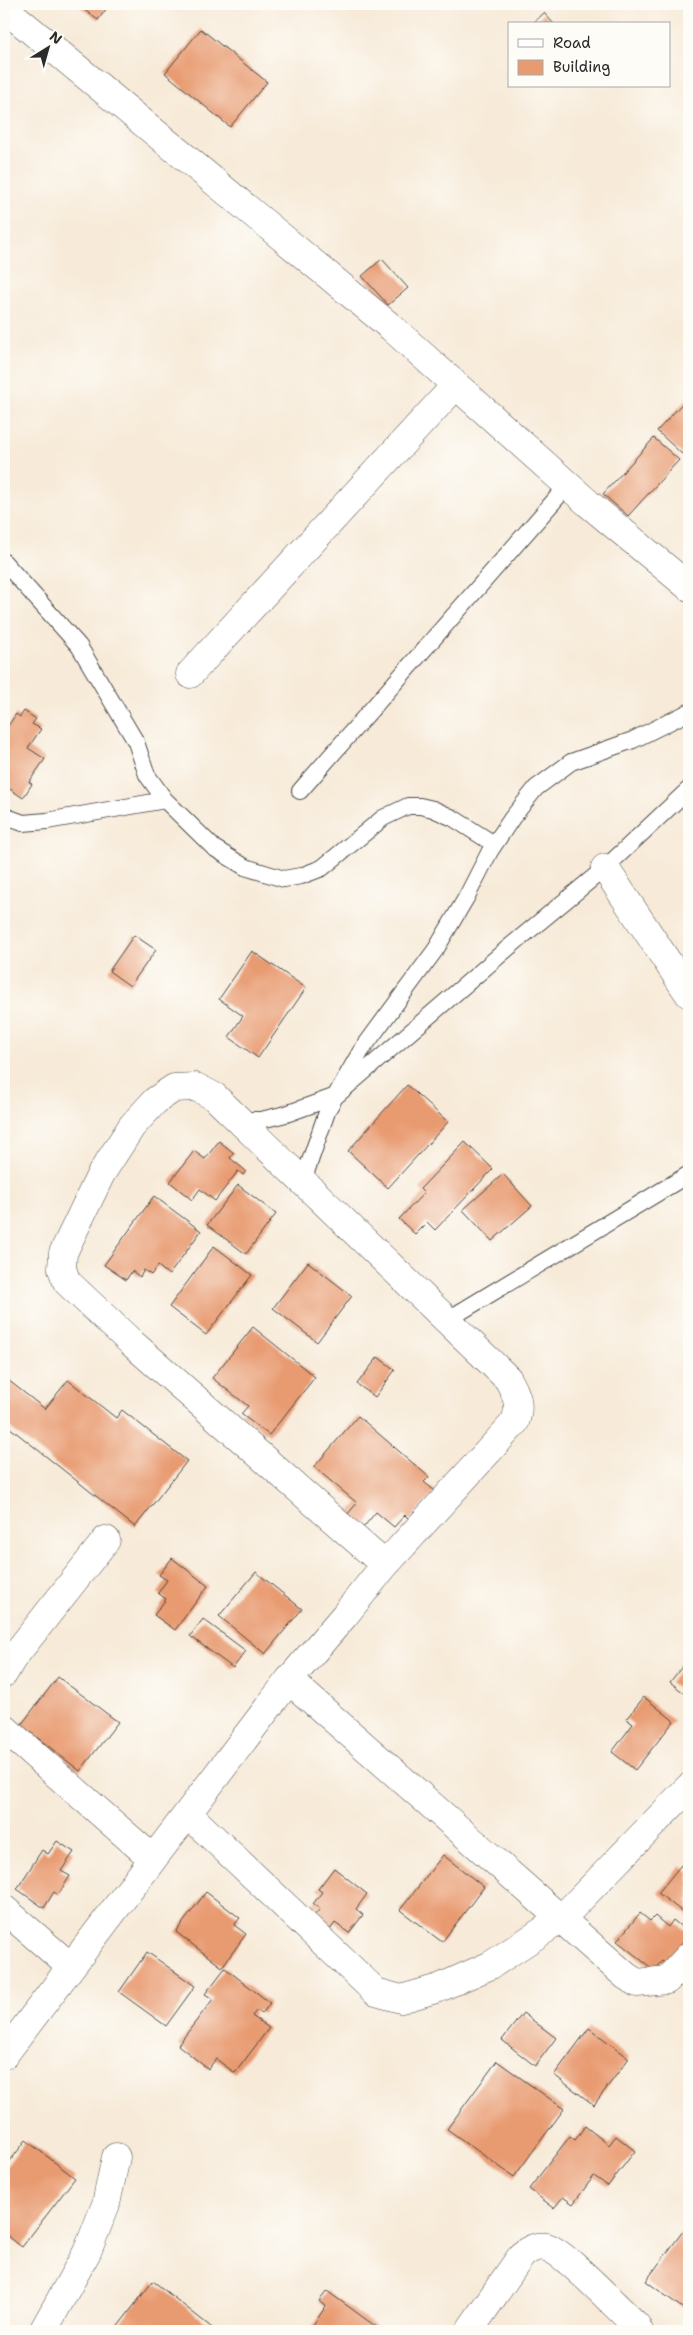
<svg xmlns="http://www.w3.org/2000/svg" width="693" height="2335" font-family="'Shantell Sans',sans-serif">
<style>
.building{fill:#e89a70}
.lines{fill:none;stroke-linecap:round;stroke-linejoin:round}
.service-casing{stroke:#4a4845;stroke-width:18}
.minor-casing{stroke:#4a4845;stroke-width:29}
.service{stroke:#fff;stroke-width:16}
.minor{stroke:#fff;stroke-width:28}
</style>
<rect width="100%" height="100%" fill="#fdfcf7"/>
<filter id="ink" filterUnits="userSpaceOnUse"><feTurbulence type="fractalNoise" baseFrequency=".02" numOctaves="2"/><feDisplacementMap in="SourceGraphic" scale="10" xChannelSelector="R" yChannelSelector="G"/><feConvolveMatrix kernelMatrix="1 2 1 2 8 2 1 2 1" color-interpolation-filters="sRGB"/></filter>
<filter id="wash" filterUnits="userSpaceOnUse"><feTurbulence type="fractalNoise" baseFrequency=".0096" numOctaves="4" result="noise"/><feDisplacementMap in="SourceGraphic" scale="20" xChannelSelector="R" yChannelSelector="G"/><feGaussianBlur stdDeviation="1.12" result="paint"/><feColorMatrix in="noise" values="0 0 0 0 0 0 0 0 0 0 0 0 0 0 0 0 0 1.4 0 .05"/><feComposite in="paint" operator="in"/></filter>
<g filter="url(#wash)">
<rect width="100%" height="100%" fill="#f7ead8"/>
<g id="blocks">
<path class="building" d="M76,4H110L98,20Z
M544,13L554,24H532Z
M201,29L267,82L230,127L165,73Z
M382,259L408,288L388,305L362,276Z
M689,396V446L682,454L657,431Z
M654,438L679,460L628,516L603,494Z
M24,711L36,719L32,724L41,729L28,748L45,759L29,782L32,784L23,798L4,785V732L16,714L20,717Z
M134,935L156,950L130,986L109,971Z
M252,951L306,988L258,1058L229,1037L243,1016L219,999Z
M407,1085L448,1122L388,1188L348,1151Z
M219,1141L234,1153L230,1158L246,1171L243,1175L238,1171L215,1201L200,1189L192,1200L170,1182L194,1151L205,1159Z
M465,1142L493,1169L435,1230L427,1222L415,1234L399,1219L424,1193L420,1189Z
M503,1174L532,1206L492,1241L463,1210Z
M238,1185L276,1214L246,1254L207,1225Z
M154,1196L201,1231L169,1275L158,1266L151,1275L144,1270L140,1277L132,1271L126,1280L104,1265Z
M214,1246L252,1275L206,1335L169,1307Z
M308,1262L352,1296L317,1342L273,1308Z
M253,1327L315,1377L269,1435L241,1414L248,1406L212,1378Z
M378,1357L395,1370L375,1397L357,1384Z
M8,1380L45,1409L68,1380L116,1418L122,1410L187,1461L135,1527L4,1423V1385Z
M358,1416L429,1477L424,1482L435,1491L410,1520L405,1515L394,1527L376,1512L362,1529L347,1515L357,1503L314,1467Z
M172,1558L208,1586L175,1630L154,1615L166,1599L158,1593L167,1580L159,1575Z
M256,1572L302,1609L265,1654L219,1616Z
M203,1619L246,1651L233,1668L190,1636Z
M685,1663L689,1666V1697L670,1682Z
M58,1677L118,1722L80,1771L21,1725Z
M644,1697L674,1721L635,1770L612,1752L633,1724L626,1719Z
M57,1841L74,1852L61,1871L70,1876L58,1895L54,1892L44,1908L17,1889L42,1850L48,1854Z
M443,1855L484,1887L442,1942L400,1910Z
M681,1865L689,1872V1917L658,1893Z
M334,1868L367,1894L356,1909L363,1915L349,1933L335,1923L329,1931L312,1918L320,1909L313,1904L322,1892L318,1889Z
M206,1892L240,1918L234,1925L246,1934L222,1967L176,1932Z
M640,1913L650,1921L655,1916L668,1927L673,1920L689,1933V1941L668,1966L662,1961L654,1970L617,1941Z
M147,1952L195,1986L166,2026L119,1992Z
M225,1968L270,2003L262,2014L257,2010L252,2016L269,2028L235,2073L216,2059L208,2069L178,2045L213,1999L205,1994Z
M523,2013L556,2038L535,2066L502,2040Z
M589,2028L629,2058L594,2105L554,2075Z
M497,2061L564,2109L514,2177L447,2129Z
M585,2126L609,2145L616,2136L635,2151L608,2186L594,2176L573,2204L563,2197L554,2208L529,2189L570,2136L575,2140Z
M26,2140L75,2178L22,2247L4,2233V2169Z
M689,2223V2313L646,2281Z
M153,2281L216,2331L115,2330Z
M327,2291L382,2331H309L326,2306L319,2301Z"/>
</g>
</g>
<g filter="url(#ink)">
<use href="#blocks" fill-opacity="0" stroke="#4a4845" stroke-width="1"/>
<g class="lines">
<defs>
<path id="service" d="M4,562L79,646L136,742L147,775L165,800L214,848L245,867L284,879L301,876L322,868L383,818L408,806H420L433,809L453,818L494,844
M300,791L568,485
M4,816L23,823L47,821L165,800
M239,1120H261L286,1114L336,1096L508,948L605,868L689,789
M303,1181L328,1109L361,1051L436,949L466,898L490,851L512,818L536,788L571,762L633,740L689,712
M447,1320L689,1174"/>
<path id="minor" d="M4,8L392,328L589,504L689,587
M190,674L456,385
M605,868L689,994
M4,1673L12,1659L106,1540
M289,1680L561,1919L689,1787
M4,1728L153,1859
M188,1814L376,1992L401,1999L439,1988L491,1965L561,1919L626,1976L637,1983L667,1980L689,1956
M4,1909L71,1967
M4,2055L289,1680L344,1616L385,1565L515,1422C521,1405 517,1395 508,1379L215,1097L196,1087L174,1088L155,1101L132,1126L101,1174L63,1253L62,1269L67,1282L133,1344L385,1565
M43,2331L87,2252L106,2204L116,2157
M469,2331L522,2255C528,2250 537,2245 546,2247C564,2251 619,2310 636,2325L639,2331"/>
</defs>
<use href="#service" class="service-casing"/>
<use href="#minor" class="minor-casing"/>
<use href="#service" class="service"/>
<use href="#minor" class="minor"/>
</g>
</g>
<rect width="693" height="2335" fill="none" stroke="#fdfcf7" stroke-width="20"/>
<rect x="508" y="22" width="162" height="65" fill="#fdfcf7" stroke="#a9a8a5"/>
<rect x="518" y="39" width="25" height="8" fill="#ffffff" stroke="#a9a8a5"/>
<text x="553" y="48" font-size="15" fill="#2b2b2b">Road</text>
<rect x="518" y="60" width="25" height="15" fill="#e89a70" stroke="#a9a8a5"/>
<text x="553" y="72" font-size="15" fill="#2b2b2b">Building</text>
<g transform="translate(48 48) rotate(37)" stroke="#fdfcf7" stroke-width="4" paint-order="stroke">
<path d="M0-4L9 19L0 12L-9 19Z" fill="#2b2b2b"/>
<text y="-8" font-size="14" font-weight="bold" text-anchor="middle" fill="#2b2b2b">N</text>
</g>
</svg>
